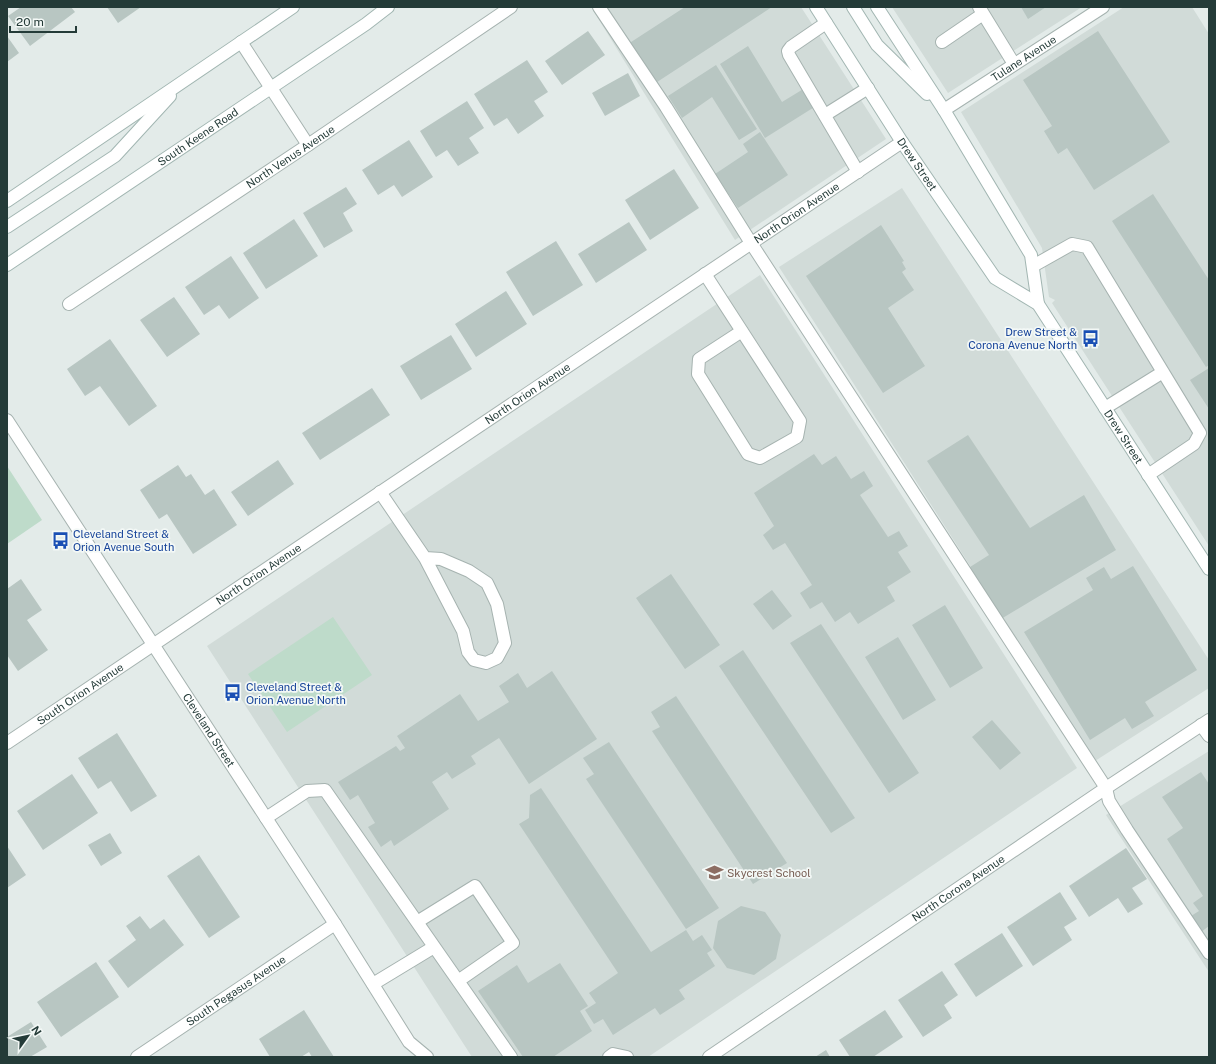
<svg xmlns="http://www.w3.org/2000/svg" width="1216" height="1064" font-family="'Public Sans',sans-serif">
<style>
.built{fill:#d1dbd8}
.green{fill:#bedbca}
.building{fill:#b8c6c2}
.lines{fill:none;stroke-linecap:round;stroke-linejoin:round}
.service-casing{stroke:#a6b3b0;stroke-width:14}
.minor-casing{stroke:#a6b3b0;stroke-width:14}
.tertiary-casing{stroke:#a6b3b0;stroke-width:14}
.secondary-casing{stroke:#a2b6b2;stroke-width:14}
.service{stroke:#fff;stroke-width:12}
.minor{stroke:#fff;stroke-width:12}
.tertiary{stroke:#fff;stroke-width:12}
.secondary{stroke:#fff;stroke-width:12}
.labels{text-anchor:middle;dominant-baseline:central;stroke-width:3.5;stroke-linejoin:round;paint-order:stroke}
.street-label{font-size:11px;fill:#243b38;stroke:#f3f8f6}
.transit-label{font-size:11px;fill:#164399;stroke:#f3f8f6;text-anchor:start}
.education-label{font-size:11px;fill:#785e54;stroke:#f3f8f6;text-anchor:start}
</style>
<rect width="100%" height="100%" fill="#e3ebe9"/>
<path class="built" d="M591,7H801L886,139L735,240Z
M892,7H1082L948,93Z
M1124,7H1192L1209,34V546L1052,303L1055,300L1049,297L1042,248L961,112Z
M902,188L1209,660V688L1095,761L779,267Z
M760,275L1077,768L648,1057H472L207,646Z
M1209,751V972L1106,815Z"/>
<path class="green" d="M7,466L42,520L7,544Z
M333,617L372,675L287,732L248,674Z"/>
<path class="building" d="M21,7H71L75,12L30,46L8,16Z
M107,7H141L118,23Z
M685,7H772L654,84L628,44Z
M1021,7H1046L1028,19Z
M588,31L605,55L562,85L545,61Z
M1098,31L1170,142L1094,190L1067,148L1058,154L1044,131L1052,126L1023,80Z
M7,36L19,53L7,62Z
M748,46L782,102L805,88L816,106L765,138L720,64Z
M527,60L548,92L534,101L544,116L518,134L507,118L494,126L474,94Z
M716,65L757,129L739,140L712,97L682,118L668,96Z
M628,73L640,96L605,116L592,93Z
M467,101L484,128L469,138L479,153L458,166L447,150L436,157L420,131Z
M760,132L788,175L738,208L715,174L748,152L743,144Z
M409,140L433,177L402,197L394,185L378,195L362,170Z
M674,169L699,208L650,240L625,200Z
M346,187L357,204L343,213L353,231L324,248L303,213Z
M1153,194L1209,280V365L1206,367L1112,221Z
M294,219L318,256L266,289L243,253Z
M629,222L647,250L596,283L578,254Z
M881,225L904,261L902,262L906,269L902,272L914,290L888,308L925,366L883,393L806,276Z
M556,241L583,285L533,316L506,272Z
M231,256L259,298L229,319L219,305L204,315L185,287Z
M506,291L527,324L476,357L455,324Z
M174,297L200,334L167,357L140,320Z
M451,335L472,369L421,400L400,366Z
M110,339L157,406L129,426L100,386L85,396L67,369Z
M1209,368V409L1190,380Z
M372,388L390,415L320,460L302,433Z
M968,435L1030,528L1084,495L1116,550L1001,619L970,567L989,555L927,461Z
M814,454L822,465L836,456L851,479L864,471L873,486L860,495L888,537L899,531L908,546L898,552L911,572L887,587L895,601L858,624L850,612L835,622L822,602L810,609L800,593L812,585L785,543L773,550L763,535L774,526L754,493Z
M278,460L294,484L248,516L231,492Z
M178,465L186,477L191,474L205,495L214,489L237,525L193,554L167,514L159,519L140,490Z
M1133,566L1197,670L1145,702L1154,716L1132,729L1125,718L1090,740L1024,632L1093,590L1086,578L1104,567L1111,579Z
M671,574L720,645L685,669L636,598Z
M21,579L42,610L27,620L48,650L18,671L7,655V589Z
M772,590L792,616L773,630L753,604Z
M945,605L983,668L950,688L912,625Z
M821,624L919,773L889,793L790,643Z
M898,637L936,700L903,720L865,657Z
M743,650L855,818L831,833L719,666Z
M552,671L597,739L529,784L499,738L471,756L476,764L452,779L447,772L432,782L449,809L394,846L391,840L381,847L368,827L375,823L358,795L350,800L338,782L396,746L400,751L405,748L397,736L460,694L478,721L509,702L499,686L518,673L527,688Z
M676,696L787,863L753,884L652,731L660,727L651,712Z
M992,720L1021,753L1000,770L972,737Z
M117,733L157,796L131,812L111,781L98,789L78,758Z
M609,742L719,908L686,929L586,779L594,774L583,758Z
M1201,772L1209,784V926L1201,932L1191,916L1199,911L1193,903L1203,896L1167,839L1183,828L1162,797Z
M72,774L98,813L43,850L17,811Z
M541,788L651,952L686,930L693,941L702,935L712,950L707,953L715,966L679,990L685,999L660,1015L655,1008L613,1035L603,1019L594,1024L585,1010L596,1003L589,993L618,973L519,824L529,818L530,795Z
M110,833L122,853L101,866L88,845Z
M7,846L26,875L7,888Z
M1126,848L1147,879L1132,888L1143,904L1128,913L1118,898L1089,917L1069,886Z
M199,855L240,917L209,938L167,876Z
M1060,892L1077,919L1064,927L1072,940L1033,966L1007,927Z
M741,906L765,912L781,935L776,959L754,975L727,968L713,948L718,921Z
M140,916L150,929L164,919L184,945L128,988L108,961L136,940L126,926Z
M1002,933L1023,966L976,997L954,964Z
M96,962L119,997L61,1037L37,1002Z
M560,963L588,1006L580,1011L592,1031L553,1057H523L478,991L517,965L528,983Z
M942,971L958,995L944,1005L952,1018L923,1037L898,1000Z
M304,1010L334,1057H312L309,1052L301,1057H270L259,1039Z
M885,1010L903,1037L873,1057H850L839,1040Z
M31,1022L47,1047L30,1057H7V1037Z
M826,1050L830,1057H815Z"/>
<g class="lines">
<defs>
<path id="service" d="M599,7L666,107L751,243L1106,788L1109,801L1127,830L1209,953
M979,7L1014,64
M826,23L791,47L788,51L789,55L858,172
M942,42L983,14
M825,115L868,88
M1033,266L1072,244L1087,247L1200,433L1194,444L1148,475
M705,274L800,421L797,437L760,458L748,454L698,374L699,359L742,331
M1105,408L1163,372
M380,492L425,558L463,631L468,652L474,660L486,663L497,658L505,643L497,604L487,583L469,571L441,559L425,558
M1201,725L1209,736
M266,818L307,791L325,790L511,1057
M417,922L475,886L513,943L458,981
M373,984L434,947
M609,1057L613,1054L627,1057"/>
<g id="minor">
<path d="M241,42L308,145"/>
<path id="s1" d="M944,110L1103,7"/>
<path id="s2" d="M69,304L308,145L511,7"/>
<path id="s3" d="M7,743L902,142"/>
<path id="s4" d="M137,1057L335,924"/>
<path id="s5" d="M709,1057L1106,788L1209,720"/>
</g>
<g id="tertiary">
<path id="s6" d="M7,420L335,924L409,1042L427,1057"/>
</g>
<g id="secondary">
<path id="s7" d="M816,7L902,142L995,278L1038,304L1209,569"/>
<path d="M853,7L877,45L927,94"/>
<path d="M877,7L944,110L1031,255L1038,304"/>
<path d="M7,201L293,7"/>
<path d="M7,227L115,156L170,96"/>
<path id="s8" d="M7,265L366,24L388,7"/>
</g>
</defs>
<use href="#service" class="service-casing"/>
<use href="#minor" class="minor-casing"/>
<use href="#tertiary" class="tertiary-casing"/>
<use href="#secondary" class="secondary-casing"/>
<use href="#service" class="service"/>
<use href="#minor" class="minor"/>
<use href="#tertiary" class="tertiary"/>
<use href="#secondary" class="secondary"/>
</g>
<defs>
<symbol id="bus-bare" viewBox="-9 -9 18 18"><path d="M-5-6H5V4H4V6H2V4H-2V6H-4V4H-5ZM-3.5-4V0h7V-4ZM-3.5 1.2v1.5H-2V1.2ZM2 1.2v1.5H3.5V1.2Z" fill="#1a4fb4" stroke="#f3f8f6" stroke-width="2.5" paint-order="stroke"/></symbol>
<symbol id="school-bare" viewBox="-9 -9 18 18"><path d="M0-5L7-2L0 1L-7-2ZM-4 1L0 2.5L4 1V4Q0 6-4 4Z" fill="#8d6e63" stroke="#f3f8f6" stroke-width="2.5" paint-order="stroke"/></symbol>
</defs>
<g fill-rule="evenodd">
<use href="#bus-bare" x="1078" y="326" width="25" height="25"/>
<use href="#bus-bare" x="48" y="528" width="25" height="25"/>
<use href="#bus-bare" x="220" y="680" width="25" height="25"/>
<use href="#school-bare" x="702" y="860" width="25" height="25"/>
</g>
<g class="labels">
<g class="street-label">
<text stroke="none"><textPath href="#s1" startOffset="95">Tulane Avenue</textPath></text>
<text stroke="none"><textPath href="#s8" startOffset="230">South Keene Road</textPath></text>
<text stroke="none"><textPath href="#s2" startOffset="266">North Venus Avenue</textPath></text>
<text stroke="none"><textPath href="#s7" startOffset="187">Drew Street</textPath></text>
<text stroke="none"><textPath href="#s3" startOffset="951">North Orion Avenue</textPath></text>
<text stroke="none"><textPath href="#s3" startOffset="627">North Orion Avenue</textPath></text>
<text stroke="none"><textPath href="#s7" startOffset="533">Drew Street</textPath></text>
<text stroke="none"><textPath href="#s3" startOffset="303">North Orion Avenue</textPath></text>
<text stroke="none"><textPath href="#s3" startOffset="88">South Orion Avenue</textPath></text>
<text stroke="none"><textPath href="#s6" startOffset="370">Cleveland Street</textPath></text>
<text stroke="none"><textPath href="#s5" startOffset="301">North Corona Avenue</textPath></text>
<text stroke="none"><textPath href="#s4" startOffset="119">South Pegasus Avenue</textPath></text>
</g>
<g class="transit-label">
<text x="1077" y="332" text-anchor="end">Drew Street &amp;<tspan x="1077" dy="13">Corona Avenue North</tspan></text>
<text x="73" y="534">Cleveland Street &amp;<tspan x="73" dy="13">Orion Avenue South</tspan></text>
<text x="246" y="687">Cleveland Street &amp;<tspan x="246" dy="13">Orion Avenue North</tspan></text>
</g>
<g class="education-label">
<text x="727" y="873">Skycrest School</text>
</g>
</g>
<rect width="1216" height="1064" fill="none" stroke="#243b38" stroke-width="16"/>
<g transform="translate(28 1036) rotate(57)" stroke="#f3f8f6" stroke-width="3" paint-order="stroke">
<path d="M0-3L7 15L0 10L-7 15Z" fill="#243b38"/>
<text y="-6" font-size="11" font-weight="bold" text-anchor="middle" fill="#243b38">N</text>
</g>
<path d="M10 26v6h66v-6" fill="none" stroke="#243b38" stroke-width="2"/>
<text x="16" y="26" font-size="12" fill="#243b38" stroke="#f3f8f6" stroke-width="3" paint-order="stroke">20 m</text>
</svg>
